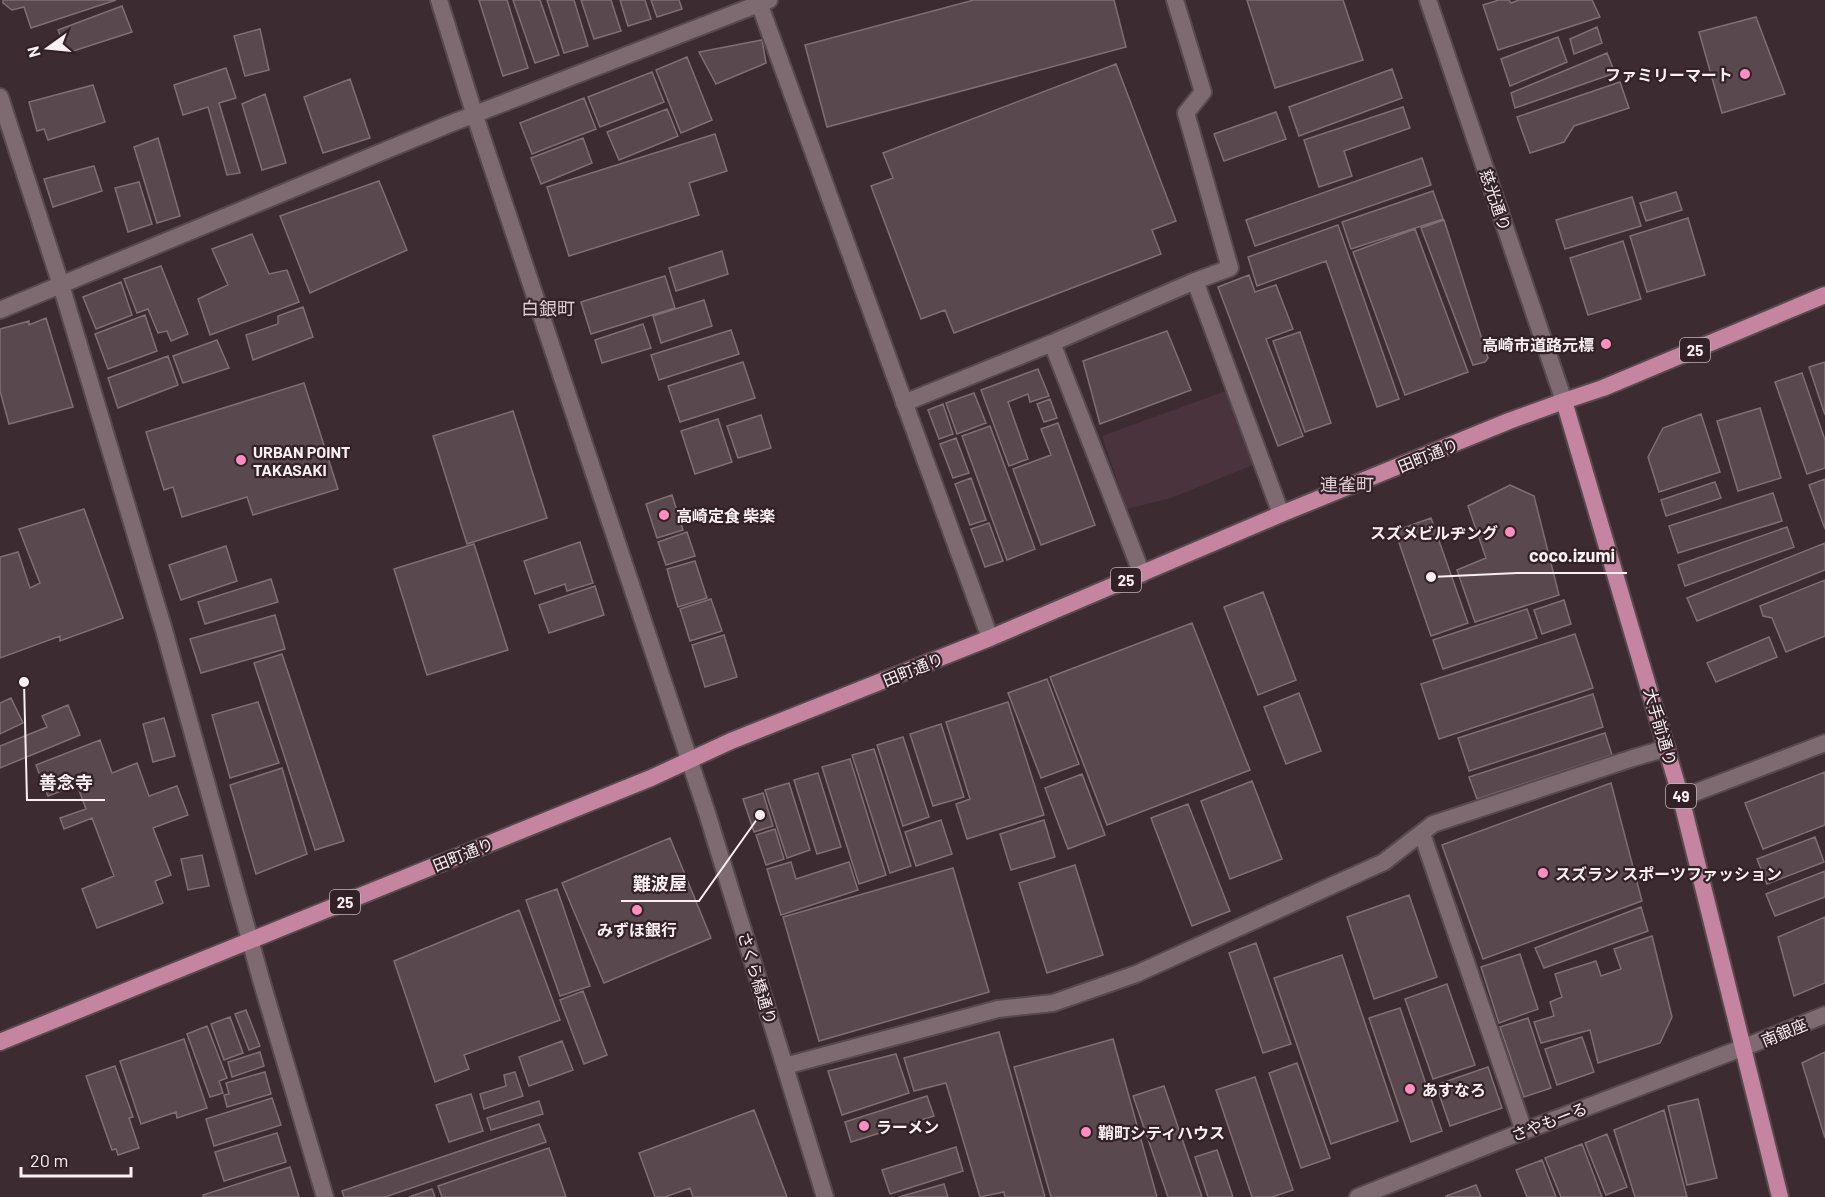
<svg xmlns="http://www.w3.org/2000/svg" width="1825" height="1197" font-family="Barlow,'Noto Sans JP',sans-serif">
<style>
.built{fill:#4a333c}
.building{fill:#59484e;stroke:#806e75;stroke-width:1.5}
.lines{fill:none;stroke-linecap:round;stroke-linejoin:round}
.service-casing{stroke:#57494e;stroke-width:20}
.pedestrian-casing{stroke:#57494e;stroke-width:20}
.minor-casing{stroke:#57494e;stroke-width:20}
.tertiary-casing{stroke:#57494e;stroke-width:20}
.primary-casing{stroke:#57494e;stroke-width:20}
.service{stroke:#7e6b72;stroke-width:16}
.pedestrian{stroke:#7e6b72;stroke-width:16}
.minor{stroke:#7e6b72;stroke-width:16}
.tertiary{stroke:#7e6b72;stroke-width:16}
.primary{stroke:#c5849f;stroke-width:16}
.poi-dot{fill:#fd8ebf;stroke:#322228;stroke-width:2}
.labels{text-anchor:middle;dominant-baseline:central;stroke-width:4.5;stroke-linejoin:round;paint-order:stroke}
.shield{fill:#322228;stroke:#beb2b6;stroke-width:1.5}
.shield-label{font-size:15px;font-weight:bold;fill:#faf0f3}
.poi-label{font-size:16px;font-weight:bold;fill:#faf0f3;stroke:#322228;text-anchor:start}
.street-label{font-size:16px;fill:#faf0f3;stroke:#322228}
.neighbourhood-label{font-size:18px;fill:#e0ccd3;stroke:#322228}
.leader{fill:none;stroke:#faf0f3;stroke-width:2}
.callout-dot{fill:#faf0f3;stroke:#322228;stroke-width:2}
.callout-label{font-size:18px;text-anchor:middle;font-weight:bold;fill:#faf0f3;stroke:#322228;stroke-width:4.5;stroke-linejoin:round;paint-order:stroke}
</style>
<rect width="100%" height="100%" fill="#3c2c32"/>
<path class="built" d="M1226,391L1253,465L1171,498L1127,509L1102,436Z"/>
<path class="building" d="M3,0H116L31,28L24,7L12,10L3,3Z
M479,0H507L528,68L503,76Z
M513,0H540L559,55L535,63Z
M547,0H574L588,46L564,53Z
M581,0H611L621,31L594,39Z
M620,0H645L651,19L628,26Z
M651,0H679L682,9L657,17Z
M974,0H1114L1126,47L827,127L805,45Z
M1247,0H1343L1363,60L1275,88Z
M1499,0H1509L1511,3L1519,0H1592L1600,17L1498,50L1483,5Z
M122,6L132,32L67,53L58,30Z
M1756,17L1785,94L1722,113L1699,32Z
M1597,27L1602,43L1574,54L1570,39Z
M260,29L269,70L245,76L234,36Z
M1558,37L1567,62L1510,86L1501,59Z
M762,40L766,63L716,84L699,52Z
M1607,53L1615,73L1515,108L1511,93Z
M687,57L712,120L681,133L656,70Z
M1116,64L1176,221L1152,230L1161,254L954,333L945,310L921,319L871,186L893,178L883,153Z
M226,68L236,98L219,103L240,173L227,175L208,107L183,115L174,85Z
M1392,69L1402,98L1299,136L1289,107Z
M652,72L664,102L600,127L588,97Z
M350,79L370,138L323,153L304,97Z
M1620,82L1629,108L1574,126L1564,142L1530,153L1517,117Z
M93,85L105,122L48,140L44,129L37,131L29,102Z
M265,94L286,163L262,170L242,104Z
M584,98L596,129L532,154L520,123Z
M1403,107L1410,128L1344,151L1352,176L1319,187L1304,140Z
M667,109L678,136L619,160L607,132Z
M1276,112L1286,139L1224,161L1214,134Z
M715,134L727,171L689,183L699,215L569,256L547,187Z
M158,138L180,216L157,223L134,147Z
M583,138L592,163L541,184L531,158Z
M1422,158L1431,185L1255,246L1246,220Z
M94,166L102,191L53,207L44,179Z
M379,181L407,250L310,293L280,216Z
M139,182L152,224L128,232L115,188Z
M1433,191L1443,219L1351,249L1342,222Z
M1676,192L1682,210L1646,221L1640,203Z
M1632,197L1641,226L1565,249L1556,220Z
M1688,218L1705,275L1647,292L1630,236Z
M1444,220L1488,358L1485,362L1473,365L1421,228Z
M1338,225L1399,399L1377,407L1326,261L1257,286L1248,257Z
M1415,229L1468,372L1405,395L1353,252Z
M252,234L269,274L287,270L299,302L210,335L198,299L228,285L212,249Z
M1623,241L1641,299L1588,315L1570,258Z
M722,251L728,274L676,291L669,268Z
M161,266L188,334L171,341L167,331L158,333L148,309L137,313L124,279Z
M1249,275L1255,292L1276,285L1293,329L1266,339L1303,436L1278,446L1218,287Z
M665,276L675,308L591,334L581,302Z
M121,282L132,315L96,329L83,297Z
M704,300L712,326L661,343L653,316Z
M303,307L313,337L253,360L246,335L278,324V316Z
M145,315L157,351L108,369L95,334Z
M46,318L73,407L9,424L0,391V329L29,321V325Z
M643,324L651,348L602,363L595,340Z
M731,330L739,354L659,380L651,355Z
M1167,331L1191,390L1100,424L1083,361Z
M1300,332L1331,423L1305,432L1273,341Z
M217,340L229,368L183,383L173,356Z
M168,356L178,385L118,408L108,378Z
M743,362L755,398L680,422L668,386Z
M1825,362V415L1809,367Z
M1038,369L1049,396L1030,402L1028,394L1008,402L1028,459L1009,466L981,390Z
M1802,373L1825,440V468L1807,474L1775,382Z
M304,383L338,489L253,515L247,497L182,517L173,487L164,490L146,432Z
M974,393L986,423L957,434L946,403Z
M1050,399L1057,418L1044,422L1037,404Z
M943,404L953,434L939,439L928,410Z
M1760,408L1781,478L1738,491L1717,421Z
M513,411L547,518L467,544L433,436Z
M1701,414L1720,472L1659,492L1648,457L1663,428Z
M761,415L771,448L738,458L727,426Z
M718,419L732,462L695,474L681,431Z
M1058,423L1095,525L1041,545L1013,469L1051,455L1041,429Z
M990,426L1035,549L1007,560L962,436Z
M956,438L969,473L953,478L940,444Z
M971,478L986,520L970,525L955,484Z
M1825,479V529L1809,485Z
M1715,482L1721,498L1666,516L1661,500Z
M1510,485L1534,496L1559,595L1475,622L1457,570L1486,558L1468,506Z
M1773,493L1782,521L1678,553L1669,526Z
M672,495L683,530L657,538L646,504Z
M84,509L123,618L60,641V636L0,658V557L18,552L30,588L40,583L19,529Z
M1431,518L1468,623L1431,636L1395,531Z
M989,523L1003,561L985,567L971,529Z
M1787,527L1794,547L1685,586L1678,565Z
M687,532L695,556L666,565L658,542Z
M580,542L593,583L567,591L565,584L535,594L524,561Z
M1825,543V570L1697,621L1687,598Z
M474,544L508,650L427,675L394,569Z
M226,546L237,581L181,600L169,565Z
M695,561L707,598L678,607L667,569Z
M271,579L278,602L205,624L198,602Z
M1825,580V636L1786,652L1772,618L1763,616L1760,606Z
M595,586L604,615L549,633L539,605Z
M1263,592L1296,680L1258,695L1224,607Z
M711,599L722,631L690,641L680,609Z
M1564,600L1571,624L1542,634L1534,610Z
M1527,609L1537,638L1443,669L1433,640Z
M275,615L285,649L201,673L190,639Z
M1192,623L1250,770L1107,825L1050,677Z
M1575,634L1593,688L1439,739L1421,684Z
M724,635L737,677L705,687L692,645Z
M1769,637L1777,657L1716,682L1707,663Z
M282,654L344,841L315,850L254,663Z
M1047,679L1079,764L1041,778L1008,693Z
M1299,693L1321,751L1286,764L1264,707Z
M1593,694L1603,727L1469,771L1458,738Z
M11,698L23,723L0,734V703Z
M258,702L279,763L230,778L212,715Z
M1008,702L1044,815L967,839L956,804L970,799L946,722Z
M68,705L80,735L0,768V746L47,727L42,716Z
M164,718L175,756L153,762L143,724Z
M941,724L964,797L933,806L910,734Z
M1605,733L1612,755L1477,799L1469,777Z
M903,737L929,817L903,826L877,745Z
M100,740L112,773L137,763L149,796L177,786L188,815L153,828L171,875L155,881L163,903L97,928L82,889L114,876L92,818L64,829L60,818L86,809L77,785L48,796L36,765Z
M874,749L911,866L890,873L852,755Z
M850,759L886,875L859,884L822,767Z
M282,768L307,854L256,874L230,785Z
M1825,772V825L1763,849L1745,803Z
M818,773L841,847L817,854L794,780Z
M1082,774L1105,835L1068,849L1045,788Z
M1252,781L1282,859L1230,879L1201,801Z
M789,783L810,850L787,858L765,790Z
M1611,783L1642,901L1483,959L1442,845Z
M763,793L773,826L754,832L743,799Z
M1188,804L1230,911L1192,926L1151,818Z
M941,820L952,854L916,866L905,832Z
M1044,820L1055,857L1011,870L1000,834Z
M775,829L784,859L766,865L756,835Z
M1815,837L1824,862L1767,884L1757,859Z
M670,838L711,938L604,983L562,883Z
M202,855L209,886L188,890L181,859Z
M791,862L796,879L849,862L858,890L781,915L767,869Z
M1075,865L1103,955L1047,973L1019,883Z
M953,868L989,992L819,1041L783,917Z
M1825,871V897L1775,916L1766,894Z
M557,889L590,986L560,996L526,900Z
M1409,895L1437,977L1374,999L1347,917Z
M1641,907L1648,931L1544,968L1535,948Z
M519,910L560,1020L464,1055L469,1069L435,1082L394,961Z
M1825,917V983L1794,996L1778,937Z
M1652,936L1672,1017L1660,1043L1598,1063L1590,1030L1541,1043L1534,1022L1554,1016L1550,1002L1562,997L1555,974L1596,961L1601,976L1621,969L1614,949Z
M1256,943L1291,1044L1263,1053L1229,953Z
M1520,954L1538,1009L1499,1023L1481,967Z
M1342,955L1398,1121L1331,1144L1274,978Z
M1447,984L1475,1065L1433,1079L1405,999Z
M583,991L607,1055L584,1064L560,1000Z
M1400,1008L1442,1131L1411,1142L1369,1018Z
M246,1010L260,1046L249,1050L235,1014Z
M230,1017L243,1053L224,1060L211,1024Z
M1528,1018L1551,1088L1524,1097L1500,1027Z
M207,1026L227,1078L219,1081L223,1093L210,1097L187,1034Z
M999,1032L1045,1197H1005L1004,1192L980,1197L946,1083L914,1091L904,1058Z
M1582,1037L1594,1072L1557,1085L1545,1049Z
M184,1039L207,1108L177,1118L176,1112L141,1124L120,1061Z
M1113,1039L1157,1197H1051L1014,1067Z
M562,1041L573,1070L529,1086L519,1057Z
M260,1052L264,1066L232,1077L228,1062Z
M1825,1052V1138L1802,1063Z
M896,1054L909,1093L842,1115L828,1071Z
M1297,1063L1330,1158L1301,1168L1269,1073Z
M115,1066L133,1117L129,1118L139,1148L118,1155L116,1149L112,1150L86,1076Z
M1488,1067L1502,1108L1450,1126L1436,1085Z
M265,1072L271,1094L227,1107L224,1095L229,1094L226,1083Z
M515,1072L523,1096L484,1109L480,1094L506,1086L504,1075Z
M1255,1077L1293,1190L1272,1197H1252L1216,1090Z
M1164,1086L1202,1197H1168L1133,1096Z
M471,1094L483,1131L449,1142L436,1105Z
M927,1096L934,1116L851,1142L845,1122Z
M272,1098L281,1125L214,1146L206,1119Z
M1698,1099L1717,1178L1687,1185L1668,1106Z
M539,1101L543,1114L491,1130L487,1118Z
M754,1110L787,1197H693L690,1188L665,1197H655L639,1153Z
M1664,1110L1687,1197H1635L1614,1130Z
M539,1124L546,1142L385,1197H344L342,1191Z
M277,1133L286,1162L224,1181L215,1152Z
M1607,1134L1627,1187L1606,1195L1585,1143Z
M1582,1144L1602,1197H1561L1545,1158Z
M956,1147L963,1171L890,1194L882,1170Z
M549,1148L566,1197H442L438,1186Z
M1217,1150L1233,1197H1208L1195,1157Z
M1542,1160L1556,1197H1527L1516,1170Z
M290,1167L299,1197H203V1195Z
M944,1184L948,1197H899Z
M1476,1185L1481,1197H1446V1196Z
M432,1189L435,1197H409Z"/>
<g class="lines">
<defs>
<path id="service" d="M1422,834L1524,1131
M785,1066L998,1009L1053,1003L1136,974L1384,862L1433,824L1633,758L1667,748"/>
<path id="pedestrian" d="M1358,1197L1524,1131L1742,1048"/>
<path id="minor" d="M758,0L990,638
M0,97L61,285L164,630L262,983L325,1197
M1195,281L1281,514
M0,310L447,125L769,0
M1052,343L1142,574
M904,403L1052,343L1195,281L1230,268L1186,113L1203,92L1175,0
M1681,798L1825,743
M1742,1048L1825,1015"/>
<path id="tertiary" d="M439,0L475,116L707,813L825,1197
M1428,0L1564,401"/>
<path id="primary" d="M1564,401L1681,798L1780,1197
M0,1042L651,778L731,741L990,638L1281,514L1509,421L1564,401L1603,388L1825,295"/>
</defs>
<use href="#service" class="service-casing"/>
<use href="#pedestrian" class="pedestrian-casing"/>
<use href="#minor" class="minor-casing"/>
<use href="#tertiary" class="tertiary-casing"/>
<use href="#primary" class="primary-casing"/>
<use href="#service" class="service"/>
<use href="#pedestrian" class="pedestrian"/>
<use href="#minor" class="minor"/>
<use href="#tertiary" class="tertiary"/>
<use href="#primary" class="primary"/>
</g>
<g class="poi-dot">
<circle cx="1745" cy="74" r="6"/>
<circle cx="1606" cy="344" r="6"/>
<circle cx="241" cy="460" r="6"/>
<circle cx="664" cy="515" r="6"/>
<circle cx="1510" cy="532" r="6"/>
<circle cx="1543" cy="873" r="6"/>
<circle cx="637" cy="910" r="6"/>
<circle cx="1410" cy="1089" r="6"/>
<circle cx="864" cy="1126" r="6"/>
<circle cx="1086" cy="1132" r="6"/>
</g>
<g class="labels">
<g class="shield">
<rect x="1680" y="338" width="30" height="24" rx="4.5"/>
<rect x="1111" y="568" width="30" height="24" rx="4.5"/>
<rect x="1666" y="784" width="30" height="24" rx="4.5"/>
<rect x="330" y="890" width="30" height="24" rx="4.5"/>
</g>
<g class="shield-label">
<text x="1695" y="350">25</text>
<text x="1126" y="580">25</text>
<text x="1681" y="796">49</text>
<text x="345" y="902">25</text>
</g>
<g class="poi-label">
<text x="1733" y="74" text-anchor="end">ファミリーマート</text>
<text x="1594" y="344" text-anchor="end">高崎市道路元標</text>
<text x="253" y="451">URBAN POINT<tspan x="253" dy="18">TAKASAKI</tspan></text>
<text x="676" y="515">高崎定食 柴楽</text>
<text x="1498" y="532" text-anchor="end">スズメビルヂング</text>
<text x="1555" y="873">スズラン スポーツファッション</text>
<text x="637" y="929" text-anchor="middle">みずほ銀行</text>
<text x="1422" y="1089">あすなろ</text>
<text x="876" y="1126">ラーメン</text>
<text x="1098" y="1132">鞘町シティハウス</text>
</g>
<g class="street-label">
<text transform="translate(1496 200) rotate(71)">慈光通り</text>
<text transform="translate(1428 455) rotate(-22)">田町通り</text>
<text transform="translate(913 669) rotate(-22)">田町通り</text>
<text transform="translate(1661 727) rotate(74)">大手前通り</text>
<text transform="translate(463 854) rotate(-22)">田町通り</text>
<text transform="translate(758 978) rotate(73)">さくら橋通り</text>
<text transform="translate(1784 1032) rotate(-22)">南銀座</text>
<text transform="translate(1549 1121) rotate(-21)">さやもーる</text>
</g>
<g class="neighbourhood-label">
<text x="548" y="308">白銀町</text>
<text x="1347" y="484">連雀町</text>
</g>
</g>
<path class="leader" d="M1431 577L1517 573H1627M24 682L27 800H105M760 815L699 901H621"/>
<g class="callout-dot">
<circle cx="1431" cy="577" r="6"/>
<circle cx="24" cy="682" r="6"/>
<circle cx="760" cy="815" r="6"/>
</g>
<g class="callout-label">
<text x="1572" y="562">coco.izumi</text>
<text x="66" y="789">善念寺</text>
<text x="660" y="890">難波屋</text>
</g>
<g transform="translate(48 48) rotate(255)" stroke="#322228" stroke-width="4.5" paint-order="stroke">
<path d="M0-4.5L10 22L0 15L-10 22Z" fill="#faf0f3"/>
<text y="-9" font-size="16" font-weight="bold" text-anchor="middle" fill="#faf0f3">N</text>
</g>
<path d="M21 1167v9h110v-9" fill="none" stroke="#faf0f3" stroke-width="3"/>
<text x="30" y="1167" font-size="18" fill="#faf0f3" stroke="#322228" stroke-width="4.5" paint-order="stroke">20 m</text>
</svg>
